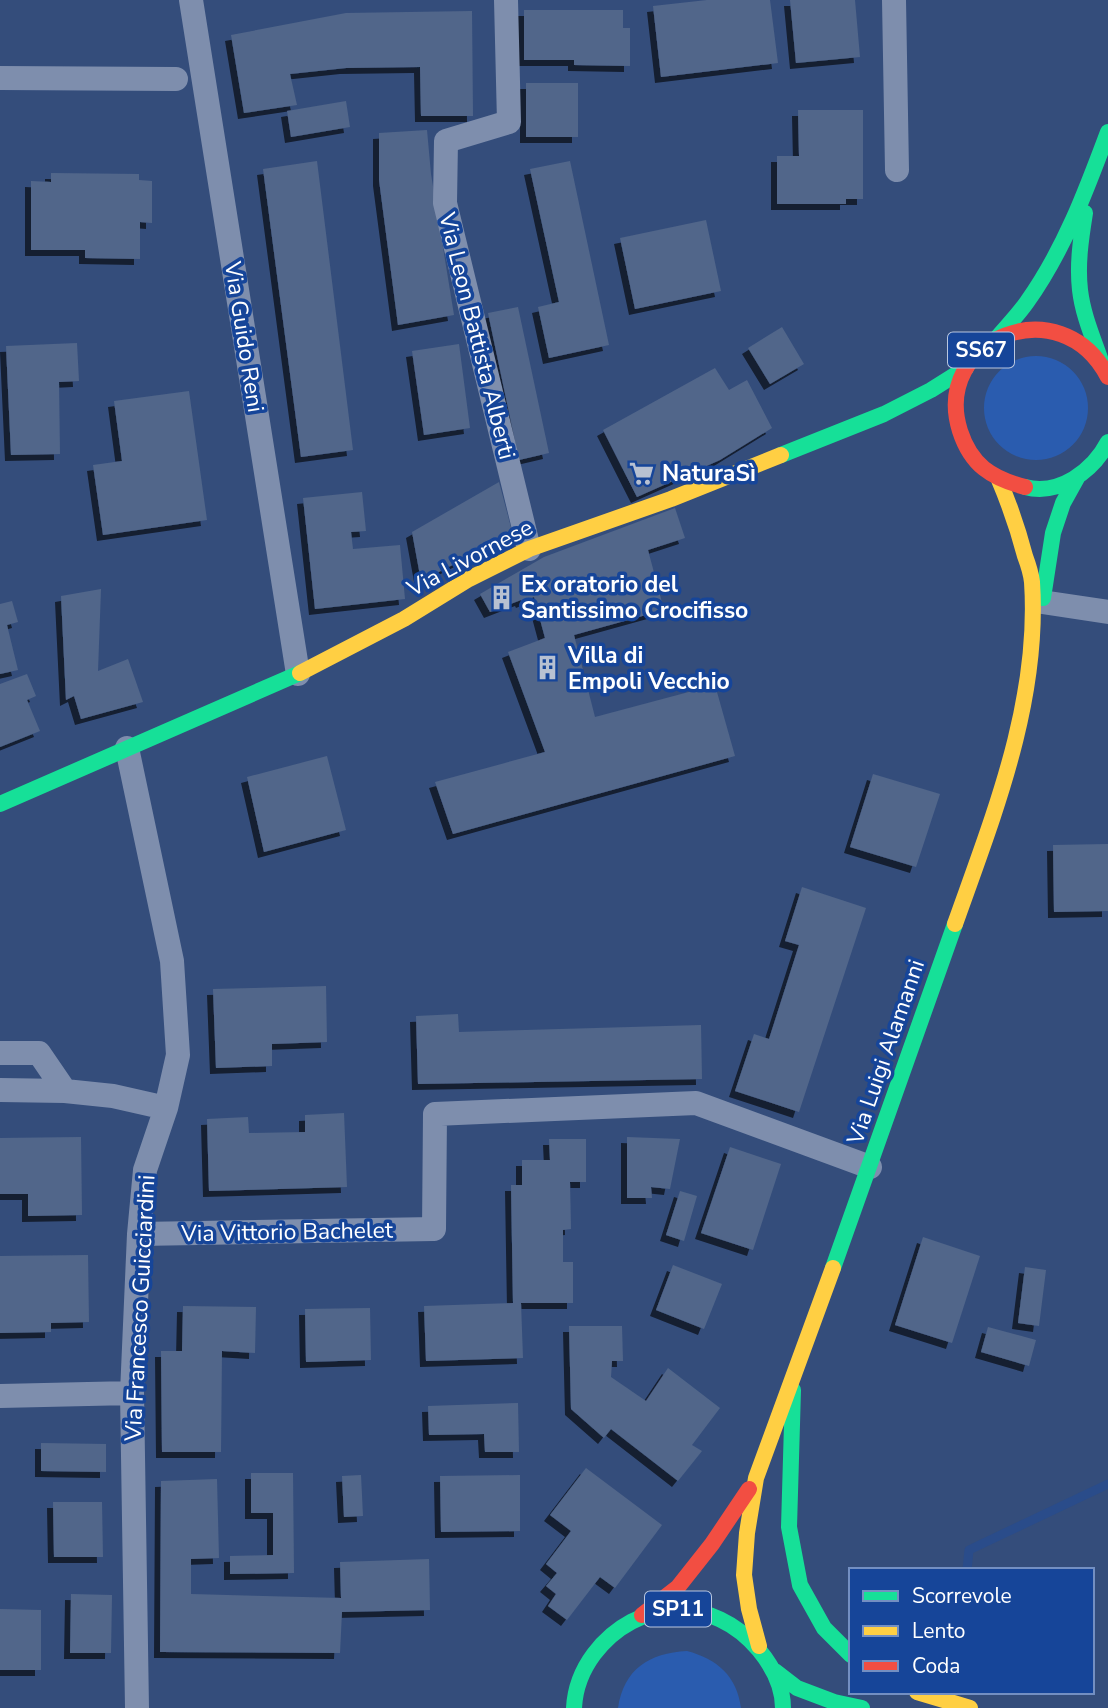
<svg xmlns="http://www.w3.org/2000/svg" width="1108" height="1708" font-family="'Nunito Sans',sans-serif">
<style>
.green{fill:#2a5caf}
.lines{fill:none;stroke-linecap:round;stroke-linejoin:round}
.stream{stroke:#2a4c8a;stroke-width:9}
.building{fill:#51668a;filter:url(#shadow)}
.street{stroke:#7e8ead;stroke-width:24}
.fast{stroke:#16e098;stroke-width:16}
.slow{stroke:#ffcf43;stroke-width:16}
.jam{stroke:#f24e42;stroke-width:16}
.labels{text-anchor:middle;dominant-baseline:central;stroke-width:7;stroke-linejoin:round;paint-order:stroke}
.shield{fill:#164599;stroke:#b9c7e0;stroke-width:2}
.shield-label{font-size:21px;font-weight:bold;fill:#fff}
.street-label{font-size:23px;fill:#fff;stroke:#164599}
.poi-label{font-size:23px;font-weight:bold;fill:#fff;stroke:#164599;text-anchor:start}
</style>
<defs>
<filter id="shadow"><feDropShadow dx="-6" dy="6" stdDeviation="0" flood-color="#0009"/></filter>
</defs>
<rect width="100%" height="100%" fill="#344d7b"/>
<path class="green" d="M984 408a52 52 0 1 1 104 0a52 52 0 1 1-104 0Z
M687,1651C717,1659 737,1676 741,1708H618C624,1669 649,1653 687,1651Z"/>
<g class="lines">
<path class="stream" d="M967,1570L969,1550L1108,1484"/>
</g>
<path class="building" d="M707,0H770L778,63L661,77L653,6Z
M790,0H855L860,57L796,63Z
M524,10H623V28H630V66L574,65V60H524Z
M472,11L473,116H421L420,67L346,68L290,74L297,105L244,113L231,35L346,13Z
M526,83H578V137H526Z
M346,101L350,127L291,137L287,111Z
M798,110H863V199H846V204H777V156H799Z
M427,130L431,174L454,315L398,325L379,180V133Z
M317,161L353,450L301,457L263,169Z
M570,161L609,345L549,358L538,307L559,302L530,169Z
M51,173L139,174V180L152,181V223L140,222V259L85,258V250H31V181L51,182Z
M706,220L721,291L635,309L620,238Z
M518,307L549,453L519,460L488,313Z
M782,327L804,364L770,384L748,348Z
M77,343L79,381L59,382L60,454L11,455L6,346Z
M459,344L470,428L424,435L412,351Z
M715,368L729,390L747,380L772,428L720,460L637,497L603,430Z
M189,391L207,520L103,535L93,465L122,461L114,401Z
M499,482L512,531L484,549L421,581L412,532Z
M362,492L366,531L351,532L353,549L400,545L405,599L315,609L303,498Z
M675,508L685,538L648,550L664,610L574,635L595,717L715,685L735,756L453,834L435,782L545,752L508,652L545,638L534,597L522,602L521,600L490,612L480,594L544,557Z
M101,589L98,671L128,659L143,702L81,719L74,696L66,700L61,596Z
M12,601L18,622L7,625L18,670L0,674V604Z
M27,674L36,696L27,700L40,731L0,747V684Z
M327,756L346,830L264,852L247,777Z
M873,774L940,794L916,867L850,847Z
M1108,844V911L1054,912L1053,845Z
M802,887L866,908L799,1112L735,1091L754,1034L769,1039L799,945L785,941Z
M326,986L327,1042L272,1044V1066L216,1068L213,989Z
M458,1014L459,1032L701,1025L702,1079L418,1084L416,1016Z
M344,1113L347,1187L209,1191L207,1119L248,1117L249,1133L305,1132V1115Z
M81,1137L82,1215L28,1216V1194H0V1138Z
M627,1137L680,1139L670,1189L651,1187L652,1198H627Z
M549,1139H586V1182H570L571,1229L563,1230V1262H573V1303H521L523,1358L426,1361L424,1306L513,1303L511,1185H522V1160H550Z
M730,1147L781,1164L753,1250L701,1233Z
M680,1191L697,1196L684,1241L666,1235Z
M923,1237L980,1256L952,1343L895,1325Z
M88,1255L89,1322L51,1323V1332L0,1333V1256Z
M673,1265L722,1284L704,1329L656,1310Z
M1025,1267L1046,1270L1039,1326L1018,1323Z
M183,1306L256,1307L255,1353L222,1351L221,1452H162L161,1351H182Z
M370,1308L371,1360L306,1362L305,1309Z
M569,1326H622L623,1361H612L611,1377L646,1401L668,1368L720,1408L692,1445L702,1451L678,1481L611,1429L604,1438L571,1409Z
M988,1327L1036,1340L1029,1366L981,1352Z
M518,1403L519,1452H485L484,1434L429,1435L428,1406Z
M41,1443L106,1444V1472L41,1471Z
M586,1468L662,1525L615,1588L600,1577L567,1620L548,1606L556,1594L546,1586L557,1573L546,1564L571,1531L550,1515Z
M251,1473H293L294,1573L230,1574V1556L273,1555V1513H251Z
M361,1475L363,1516L344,1517L342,1476Z
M520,1475V1531L441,1532L440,1476Z
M217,1479L219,1558L191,1559V1594L341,1598L340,1562L429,1559L430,1610L342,1612L340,1653L160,1652L161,1481Z
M53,1502H102L103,1557H54Z
M71,1594L112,1595L111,1653H70Z
M0,1609L41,1610V1670H0Z"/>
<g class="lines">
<path class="street" d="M191,0L298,674
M506,0L509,122L446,141L445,203L529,549
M894,0L897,170
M0,78L176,79
M1042,602L1108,612
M127,748L172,961L178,1055L166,1108L145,1170L139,1234L132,1393L137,1708
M0,1053H39L65,1091
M0,1090L65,1091L113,1096L166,1108
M139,1234L434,1229L435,1114L696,1103L870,1167
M0,1396L132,1393"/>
<path class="fast" d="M1085,213C1081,238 1077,264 1080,290C1083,316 1094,340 1102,364
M996,339C1006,327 1018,315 1027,302C1064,250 1086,191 1108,132
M781,455L884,414L931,390L966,368
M1025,487C1059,496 1093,471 1108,442
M1043,598L1053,533L1063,503L1078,476
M0,804L300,673
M833,1268L955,924
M793,1390L789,1527L800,1585L824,1628L851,1655
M775,1671L797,1688L834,1702L862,1708
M574,1708C575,1688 582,1670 594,1654C637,1597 714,1595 759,1650C773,1667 783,1685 783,1708"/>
<path class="slow" d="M300,673L404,619L469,579L529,549L671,499L781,455
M955,924C994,814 1040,701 1032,582C1031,573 1028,564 1025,556C1018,529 1010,506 999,480
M759,1646L749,1609L744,1575L747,1533L756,1478L833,1268
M917,1692L970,1708"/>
<path class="jam" d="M1025,487C991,478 971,465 960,431C931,339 1061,286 1108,377
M642,1615L678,1587L712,1544L749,1489"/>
</g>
<defs>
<symbol id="supermarket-bare" viewBox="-9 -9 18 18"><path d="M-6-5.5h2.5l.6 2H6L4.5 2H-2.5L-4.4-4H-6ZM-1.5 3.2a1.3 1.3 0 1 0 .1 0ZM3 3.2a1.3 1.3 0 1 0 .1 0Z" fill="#b8c1d1" stroke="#164599" stroke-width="2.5" paint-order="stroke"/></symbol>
<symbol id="building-bare" viewBox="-9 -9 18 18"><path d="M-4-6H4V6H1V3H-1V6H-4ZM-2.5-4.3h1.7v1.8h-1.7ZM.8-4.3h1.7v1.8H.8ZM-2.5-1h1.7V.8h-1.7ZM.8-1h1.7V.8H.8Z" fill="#b8c1d1" stroke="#164599" stroke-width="2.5" paint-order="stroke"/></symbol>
</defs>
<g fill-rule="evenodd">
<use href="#supermarket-bare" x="624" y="456" width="35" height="35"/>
<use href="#building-bare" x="484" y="580" width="35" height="35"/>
<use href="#building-bare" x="530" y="650" width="35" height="35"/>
</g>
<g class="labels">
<g class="shield">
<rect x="948" y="332.5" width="66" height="35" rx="5"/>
<rect x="645" y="1591.5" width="66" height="35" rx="5"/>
</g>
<g class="shield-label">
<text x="981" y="350">SS67</text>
<text x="678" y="1609">SP11</text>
</g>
<g class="street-label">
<text transform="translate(477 336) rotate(76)">Via Leon Battista Alberti</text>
<text transform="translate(244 337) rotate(81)">Via Guido Reni</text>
<text transform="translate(470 558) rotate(-28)">Via Livornese</text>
<text transform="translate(886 1052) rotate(-71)">Via Luigi Alamanni</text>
<text transform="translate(287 1232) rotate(-1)">Via Vittorio Bachelet</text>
<text transform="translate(140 1308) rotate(-87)">Via Francesco Guicciardini</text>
</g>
<g class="poi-label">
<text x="662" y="473">NaturaSì</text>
<text x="521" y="584">Ex oratorio del<tspan x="521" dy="26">Santissimo Crocifisso</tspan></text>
<text x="568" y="655">Villa di<tspan x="568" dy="26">Empoli Vecchio</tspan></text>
</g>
</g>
<rect x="849" y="1568" width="245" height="126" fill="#164599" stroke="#738fc2" stroke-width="2"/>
<rect x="863" y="1591" width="35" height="10" fill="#16e098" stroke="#738fc2" stroke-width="2"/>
<text x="912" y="1603" font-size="21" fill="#ffffff">Scorrevole</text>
<rect x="863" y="1626" width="35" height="10" fill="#ffcf43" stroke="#738fc2" stroke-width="2"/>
<text x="912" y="1638" font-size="21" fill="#ffffff">Lento</text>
<rect x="863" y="1661" width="35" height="10" fill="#f24e42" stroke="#738fc2" stroke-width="2"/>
<text x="912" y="1673" font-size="21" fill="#ffffff">Coda</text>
</svg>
